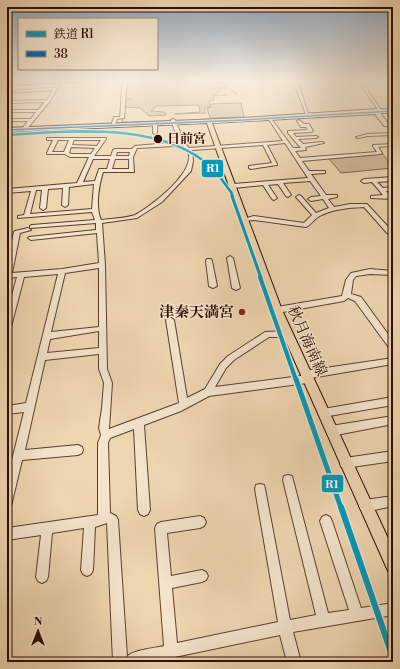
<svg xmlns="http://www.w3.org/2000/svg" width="400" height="669" font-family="'Libre Bodoni','Noto Serif JP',serif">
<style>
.green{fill:#cdb493;stroke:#7c604b}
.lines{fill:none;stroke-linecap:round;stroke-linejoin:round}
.stream{stroke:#795c48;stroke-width:1}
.minor-casing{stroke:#5c3e2e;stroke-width:2}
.major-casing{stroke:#2c0c03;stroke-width:2}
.minor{fill:#f4e4cc;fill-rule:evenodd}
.major{fill:#eed6b1;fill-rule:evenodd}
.bus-1-casing{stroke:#f4e4cc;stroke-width:3}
.bus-1{stroke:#0065bd;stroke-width:1.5}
.rail-1-far5-casing{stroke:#f4e4cc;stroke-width:3.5}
.rail-1-far4-casing{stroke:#f4e4cc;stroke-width:4.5}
.rail-1-far3-casing{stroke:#f4e4cc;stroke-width:5.5}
.rail-1-far2-casing{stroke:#f4e4cc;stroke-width:7}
.rail-1-far1-casing{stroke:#f4e4cc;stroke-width:8}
.rail-1-casing{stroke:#f4e4cc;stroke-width:9}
.rail-1-far5{stroke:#0499ba;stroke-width:2}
.rail-1-far4{stroke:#0499ba;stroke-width:2.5}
.rail-1-far3{stroke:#0499ba;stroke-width:3}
.rail-1-far2{stroke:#0499ba;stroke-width:4}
.rail-1-far1{stroke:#0499ba;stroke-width:5}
.rail-1{stroke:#0499ba;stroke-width:6}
.stop-dot{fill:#2c0c03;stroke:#f4e4cc;stroke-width:1.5}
.poi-dot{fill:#8f2418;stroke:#f4e4cc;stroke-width:1.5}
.labels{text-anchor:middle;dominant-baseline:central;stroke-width:3;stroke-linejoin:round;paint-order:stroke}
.far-stop-label{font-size:13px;font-weight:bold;fill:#2c0c03;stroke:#f4e4cc;text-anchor:start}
.poi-label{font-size:15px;font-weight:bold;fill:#2c0c03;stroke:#f4e4cc;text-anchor:end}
.street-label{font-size:15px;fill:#2c0c03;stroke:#f4e4cc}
.line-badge{stroke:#f4e4cc;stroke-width:1.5}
.badge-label{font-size:11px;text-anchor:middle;font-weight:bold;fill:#fff}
</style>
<rect width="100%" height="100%" fill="#eed6b1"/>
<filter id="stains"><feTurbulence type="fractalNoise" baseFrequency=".005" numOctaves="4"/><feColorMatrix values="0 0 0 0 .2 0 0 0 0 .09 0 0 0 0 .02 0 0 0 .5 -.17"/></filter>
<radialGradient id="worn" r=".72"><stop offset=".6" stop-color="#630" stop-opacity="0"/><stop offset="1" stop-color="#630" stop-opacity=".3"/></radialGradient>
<path class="green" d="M130,81L213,82L224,84L228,87L219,89L218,94L213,95L214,100L209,101L210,107H205V113L175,114L200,112L199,105L157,106L151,111L164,112L166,115L149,116L140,108L126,107L125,90L128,82Z
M241,103L244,117L210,118L207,108L211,107V104Z
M383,154L393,168L341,173L329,159Z"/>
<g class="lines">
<path class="stream" d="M127,82H217L223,83L237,94
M214,96L227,95
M393,97L391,100L393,104
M125,109L126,99H132
M123,116L122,122H128
M208,119L236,118
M131,122L202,120"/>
<defs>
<path id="minor" d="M58,80H62L50,101L26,130L22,129L28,121H7V119H31L36,112H7V110H38L45,102L7,103V101L47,100L53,90L7,93V91L54,88Z
M124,80H128C124,93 126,105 124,118L117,119L115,126H111L114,117H120C122,104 120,92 124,80Z
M293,80H297L309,116L306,115Z
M357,80H361L382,112H380Z
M270,117L293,148H301L288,133V131L308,130L306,127H301L297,121L299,120L304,124H309L313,131L311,132L293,133L296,137L316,136L318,137L316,138L298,139L303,144L322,142L324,143L305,147L306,150L295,151L300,158L377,152L373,146V145L393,144V149L390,146L378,147L382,153L380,154L302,161L309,171H325V173L311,174L326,195H337V197L328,199L334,207L350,204H367L391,230H393V234L387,233L364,207C348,208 331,209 318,217C313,220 311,225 306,227L254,220L243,221V219L254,216L304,223L312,215L296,197L299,195L301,196L316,213L329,208L323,199L311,201L308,199L311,197L321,196L310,181L283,183L291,195L288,197L286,196L278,184L268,185L277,198L274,200L272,199L263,185L233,188L230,186L233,184L308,178L285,143L267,145L277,164V165L251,169L249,168V166L272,163L263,145L192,150L193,161L191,171L162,202L137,218L102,223L105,265L107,369L112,383L109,429L179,403L166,320L170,317L174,320L187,398L205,389L220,364L228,356L265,332L288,331L291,332L292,334L291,336L288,337H269L234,360L226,368L215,387L301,376L302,372L305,371L393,358V364L311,378L310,382L307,383L209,396L181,411L144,425L150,510L148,514L144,516L140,514L138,510L134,429L110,438L108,443L110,513L116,516L118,520L127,657C132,650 155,648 164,646L155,528L157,524L161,522L200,516L204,518L206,522L204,526L200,528L167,533L171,576L202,570L206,572L208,576L206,580L202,582L172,588L177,643L278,622L255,489L256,485L260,484L264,485L265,489L290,620L316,615L283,480L284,476L288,475L292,476L293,480L328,613L349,610L320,521L322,517L326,515L330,517L332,521L361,608L393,603V615L293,632L301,662H287L280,635L151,662H113L107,523L95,527L93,570L91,574L87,576L83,574L81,570L84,528L52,533L48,577L46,581L42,583L38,581L36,577L41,535L7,540V528L98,515V443L101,435L99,428L102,408L104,383L99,369V354L45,360L25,450L78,445L82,447L83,450L82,453L78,455L22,460L12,502L11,506L7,507V480L24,412L7,414V406L26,403L58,274L24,277L11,327L7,330V313L17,277L7,278V264L14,232L15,231L28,228L31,230L20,233L12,273L62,269L99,263L97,233L31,240L28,238L29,237L96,230V223L30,228V226L32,225L95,220L92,212L18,218V216L24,215L31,191L7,193V189L77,183L89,157H70L65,154H47V153L53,140H47V138H106V139L94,156H111L113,150L115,149H132L135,146L179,142L171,120L173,119L175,120L184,142L189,148L283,141L268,118ZM58,140H69L64,152H52ZM74,140H101L97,146L72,145ZM181,145C183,146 187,149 188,151C197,172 150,207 135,215C127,218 109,219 101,220C95,206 99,185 103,172H134L133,157L137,148L175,146ZM71,147L95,148L91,154H71L69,153ZM117,152H130L129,156H116ZM93,159H110L107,169H99L95,181L83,182ZM115,159H129V169H112ZM94,184L92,209L30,214L36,190H42L40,208L43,210L46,208L48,189L63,188L62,205L65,207L68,205L69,187ZM99,268V327L51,332L65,273ZM99,331V348L47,353L50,339Z
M153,122L157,123V133L155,134L153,133Z
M392,133V135L368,136L358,138L356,137L368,134Z
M393,177V181L377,182L383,188L393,187V191H386L389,195H393V199L371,198V196L383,195L372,182L364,183L361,181L364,179Z
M230,256L233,258L240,288L236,290L232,288L227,258Z
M207,259H211L212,261L217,286L213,288L209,286L206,261Z
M370,269L393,271V275L370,274L356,276L353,280L351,294L361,297L393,341V350L390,349L355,301L348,298L344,301L277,313L273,310L277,307L342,296L346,280L351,273Z
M393,397V405L323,417L320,416L318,413L320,410L323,409Z
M393,416V424L331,436L328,434L326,431L328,428L331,426Z
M393,451V461L345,468L341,467L340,463L341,459L345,458Z
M393,496V506L365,512L361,510L359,506L361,502L365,500Z"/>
<path id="major" d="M72,80H117L7,85V83Z
M376,109H393V113H380L388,123H393V127L384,126L375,114L212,123L282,310L393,549V574L388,571L272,310L207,123L7,132V128L243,118Z"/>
</defs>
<use href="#minor" class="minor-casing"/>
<use href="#major" class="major-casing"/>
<use href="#minor" class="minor"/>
<use href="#major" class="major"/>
<defs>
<path id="bus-1" d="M7,130L243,120L393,111"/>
</defs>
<use href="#bus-1" class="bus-1-casing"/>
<use href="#bus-1" class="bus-1"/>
<defs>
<path id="rail-1-far5" d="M52,132H111"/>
<path id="rail-1-far4" d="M7,135C69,131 163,121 212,168C219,175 225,184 231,192L233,197"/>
<path id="rail-1-far3" d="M232,196L261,278"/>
<path id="rail-1-far2" d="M260,277L296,380"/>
<path id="rail-1-far1" d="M296,379L341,508"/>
<path id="rail-1" d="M341,507L393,658"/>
</defs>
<use href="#rail-1-far5" class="rail-1-far5-casing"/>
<use href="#rail-1-far4" class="rail-1-far4-casing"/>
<use href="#rail-1-far3" class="rail-1-far3-casing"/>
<use href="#rail-1-far2" class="rail-1-far2-casing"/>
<use href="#rail-1-far1" class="rail-1-far1-casing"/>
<use href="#rail-1" class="rail-1-casing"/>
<use href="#rail-1-far5" class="rail-1-far5"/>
<use href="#rail-1-far4" class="rail-1-far4"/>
<use href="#rail-1-far3" class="rail-1-far3"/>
<use href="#rail-1-far2" class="rail-1-far2"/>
<use href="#rail-1-far1" class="rail-1-far1"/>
<use href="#rail-1" class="rail-1"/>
</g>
<linearGradient id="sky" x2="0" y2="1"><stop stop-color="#90a6ba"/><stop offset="0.46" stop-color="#f7eddc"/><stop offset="1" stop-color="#f7eddc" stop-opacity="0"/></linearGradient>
<rect width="400" height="174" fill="url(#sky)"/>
<circle class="stop-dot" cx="158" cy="139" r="5"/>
<circle class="poi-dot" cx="242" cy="312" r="4"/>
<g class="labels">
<g class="far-stop-label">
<text x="167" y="139">日前宮</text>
</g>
<g class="poi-label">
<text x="234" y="312">津秦天満宮</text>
</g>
<g class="street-label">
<text transform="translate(307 341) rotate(66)">秋月海南線</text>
</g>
</g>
<g class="line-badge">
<rect x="201" y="159" width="23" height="19" rx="4" fill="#0499ba"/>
<rect x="321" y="474" width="23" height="19" rx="4" fill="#0499ba"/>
</g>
<g class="badge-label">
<text x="213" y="172">R1</text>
<text x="332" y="488">R1</text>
</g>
<rect width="400" height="669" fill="none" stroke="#eed6b1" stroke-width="24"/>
<rect x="8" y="8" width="384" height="653" fill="none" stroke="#2c0c03" stroke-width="2"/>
<rect x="12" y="12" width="376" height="645" fill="none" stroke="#2c0c03"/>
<rect x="18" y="18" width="140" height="52" fill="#f4e4cc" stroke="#a48e7c"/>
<rect x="26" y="31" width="20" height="6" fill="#0499ba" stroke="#a48e7c"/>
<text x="54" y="38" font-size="12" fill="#2c0c03">鉄道 R1</text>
<rect x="26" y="51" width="20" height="6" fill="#0065bd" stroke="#a48e7c"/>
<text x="54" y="58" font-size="12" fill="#2c0c03">38</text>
<g transform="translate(38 631)" stroke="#f4e4cc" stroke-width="3" paint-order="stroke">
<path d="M0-3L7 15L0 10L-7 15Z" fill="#2c0c03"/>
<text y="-6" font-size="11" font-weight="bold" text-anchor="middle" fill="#2c0c03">N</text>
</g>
<rect width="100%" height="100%" filter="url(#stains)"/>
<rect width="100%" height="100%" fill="url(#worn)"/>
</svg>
